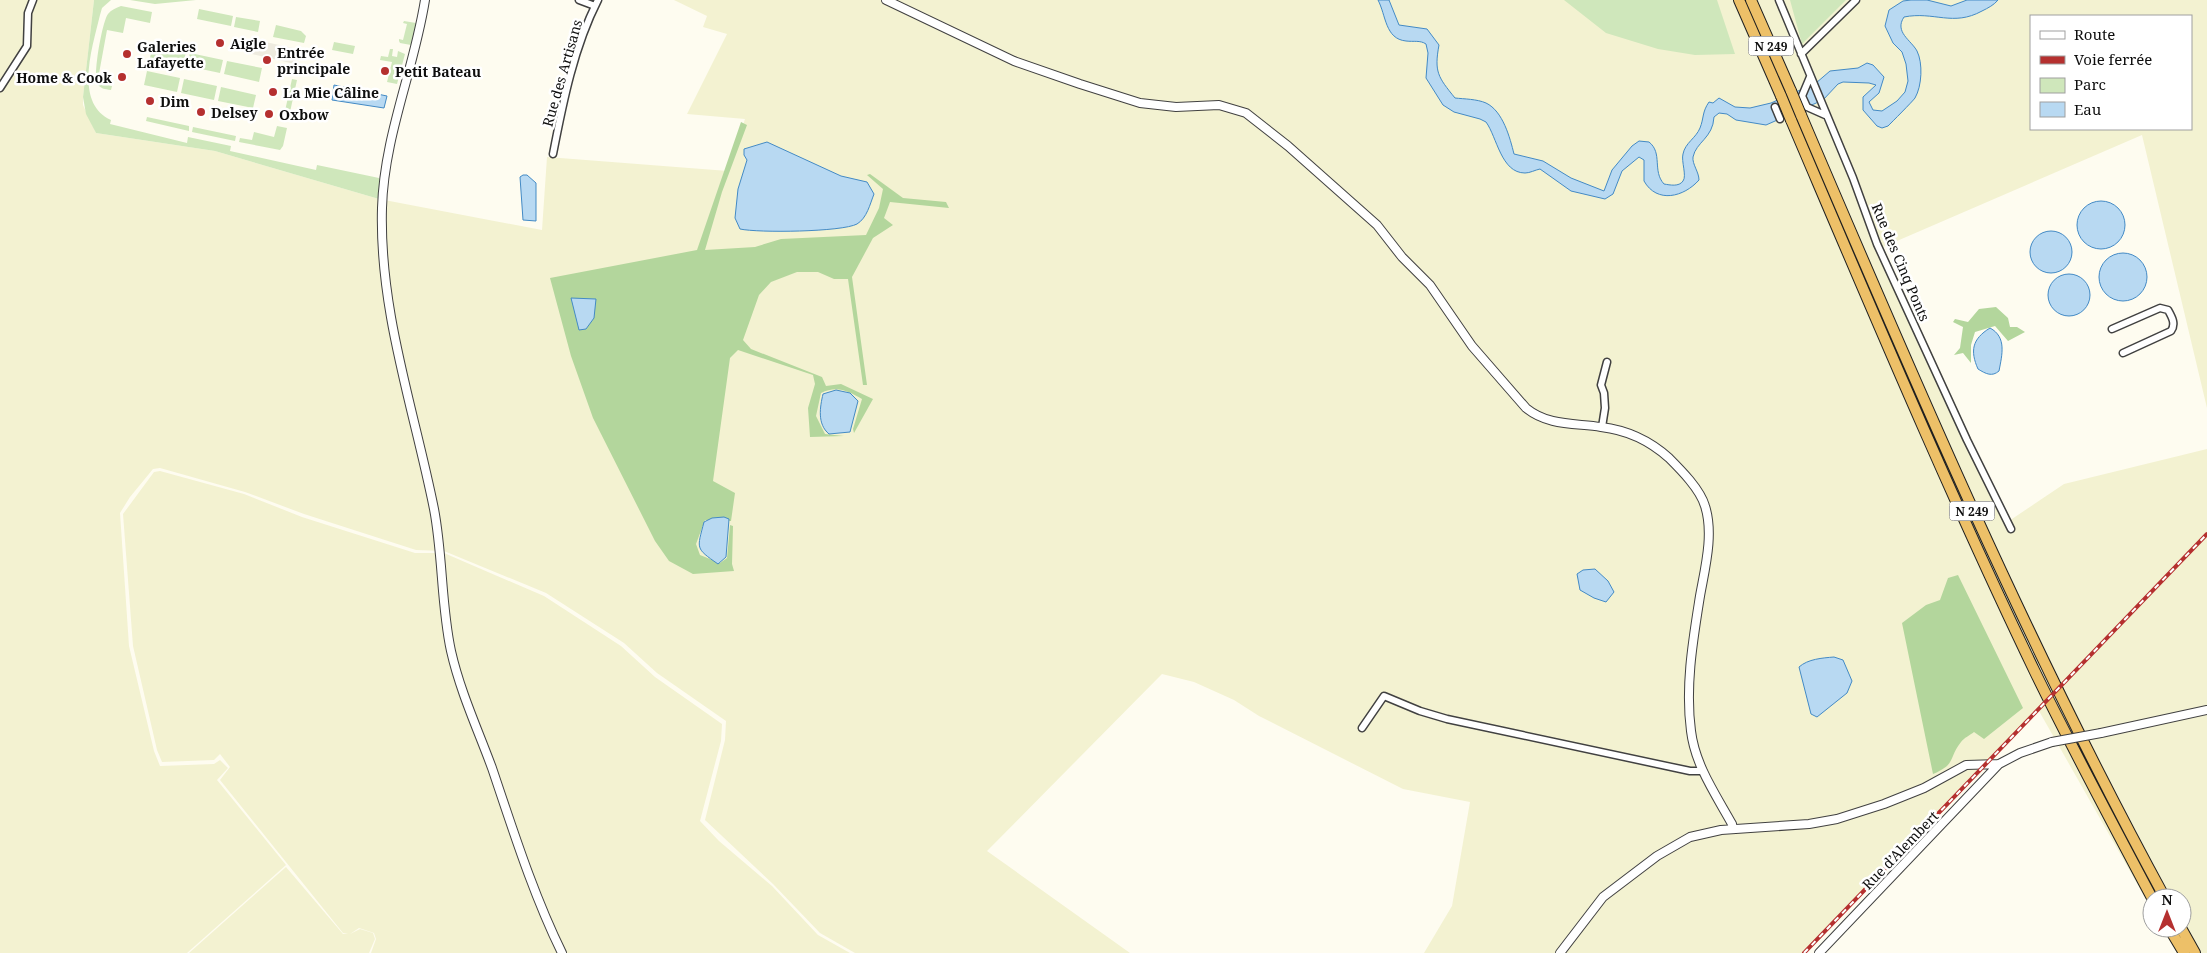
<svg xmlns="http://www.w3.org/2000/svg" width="2207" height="953" font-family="'Noto Serif',serif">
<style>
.farmland{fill:#f3f2d1;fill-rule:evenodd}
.green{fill:#cfe7bb}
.forest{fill:#b3d69c}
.plaza{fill:#eeebdf}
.water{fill:#b8d9f2;stroke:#438ac5}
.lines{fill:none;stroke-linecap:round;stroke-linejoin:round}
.minor-casing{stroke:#414141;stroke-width:9}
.tertiary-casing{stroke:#414141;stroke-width:10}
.trunk-casing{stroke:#1f1f1f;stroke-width:12}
.minor{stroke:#fff;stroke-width:6}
.tertiary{stroke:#fff;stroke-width:8}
.trunk{stroke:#edc068;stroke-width:10}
.rail-casing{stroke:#b5302f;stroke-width:4}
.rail{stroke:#fff;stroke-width:2;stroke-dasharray:5.5;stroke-linecap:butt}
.tertiary-bridge-casing{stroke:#414141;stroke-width:10;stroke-linecap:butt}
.trunk-bridge-casing{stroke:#1f1f1f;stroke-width:12;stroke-linecap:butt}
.tertiary-bridge{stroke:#fff;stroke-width:8}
.trunk-bridge{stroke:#edc068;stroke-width:10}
.poi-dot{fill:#b5302f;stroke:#fff;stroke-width:2}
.labels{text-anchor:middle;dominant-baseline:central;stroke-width:5;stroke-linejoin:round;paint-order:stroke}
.shield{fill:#fff;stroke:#565656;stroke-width:1}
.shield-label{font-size:12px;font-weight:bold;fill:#0e0e0e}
.poi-label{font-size:14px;font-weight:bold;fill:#0e0e0e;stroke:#fff;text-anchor:start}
.street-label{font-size:14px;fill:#0e0e0e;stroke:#fff}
</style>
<rect width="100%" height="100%" fill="#fefcf0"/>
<path class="farmland" d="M0,0H94L83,97V105L96,133L215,151L379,199L542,230L547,157L728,171L745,119L687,114L727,34L703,27L707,16L674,0H2207V408L2142,135L1883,247L2009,521L2064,484L2207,449V953H2177L2162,928H2182V898H2152V910L2039,711L1802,953H1424L1452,906L1470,802L1403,789L1259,716L1234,700L1194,682L1162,674L987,851L1130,953H855L820,933L773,884L705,820L725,740L726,721L657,673L624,643L546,593L444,551L416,550L304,514L245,492L160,468L153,469L130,497L120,513L129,646L154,751L160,766L214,764L220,760L228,768L217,780L286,865L187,953H0ZM2031,16H2191V129H2031Z
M160,471L244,494L302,517L415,553H444L544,596L621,646L655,677L722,724L721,741L700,821L719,841L772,886L818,935L850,953H371L376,939L374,933L359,928L350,934L360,929L373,933L375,939L369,953H189L286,867L343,934H348L343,933L220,780L230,767L220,754L214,760L162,762L157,750L133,646L123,514L154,472Z"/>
<path class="green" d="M94,0H111L102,8L100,15C93,45 73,103 111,120L110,124L187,143L188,137L231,146L230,151L316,170L317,165L379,178L381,181L379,199L215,151L96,133L86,114L83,97Z
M130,0H196L155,4Z
M1564,0H1717L1735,54L1695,55L1658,49L1606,33Z
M1790,0H1846L1802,44Z
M121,6L152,12L150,23L126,18L123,33L107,30L98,79L101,83L112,86L111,90C105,89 100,89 97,83C93,75 102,22 108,14C111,10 116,8 121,6Z
M199,9L233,16L231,26L197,19Z
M236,17L260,21L258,32L234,27Z
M404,21L416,23L411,45L400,43L399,41V39L403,40L407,24L403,23Z
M276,25L301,31L306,36L304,43L273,37Z
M334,42L355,46L353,54L332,50Z
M153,45L186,52L183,65L150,58Z
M390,49H393L392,56L397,57L398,51L405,54L397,84L387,82L392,62L380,60L381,56L388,57Z
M190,53L223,60L220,73L187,66Z
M227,61L262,68L259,82L224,74Z
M147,71L180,78L177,92L144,85Z
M184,79L217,86L214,100L181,93Z
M292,79L297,80L290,112L285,111Z
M221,87L256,95L253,108L218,101Z
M147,117L189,126V131L146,121Z
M277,126L287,128L283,146L280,150L239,142L240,138L252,140L254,132L274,137Z
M193,127L236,136L235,141L192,132Z"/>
<path class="forest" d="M741,122L747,125L722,192L705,250L755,247L781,239L866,235L879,208L883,189L867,175L870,174L903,198L946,202L949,208L890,202L884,218L893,225L873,238L852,277L867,385H863L848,279H834L818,272H797L771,282L759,295L743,340L751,349L822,377L826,386L841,384L873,399L854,433L853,429L862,399C848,391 837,385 821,393L816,416L825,434L844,436L810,437L808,408L815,384L813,375L738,350L730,358L713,481L735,493L731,521L705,520L696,544L700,555L720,563L727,558L730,525L733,526L732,564L734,571L693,574L669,561L655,541L593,418L571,356L550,278L697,250Z
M1996,307L2008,318L2010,327H2017L2025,332L2008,341L1995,326L1975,332L1971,345V363L1963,353L1954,355L1960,348L1963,327L1953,322L1955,319L1968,322L1979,309Z
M1958,575L2023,708L1984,739L1974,732C1970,735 1964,738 1961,742C1948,758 1957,764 1933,774L1902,623L1926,605L1940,600L1948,578Z"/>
<path class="plaza" d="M256,40L298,49L295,64L252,54Z"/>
<path class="water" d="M1378,0H1389L1399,25L1427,29L1439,45C1434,72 1438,77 1455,98C1464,99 1477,99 1486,103C1503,111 1510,138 1514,154L1543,161L1571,178L1604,191L1612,170L1632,146L1639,141L1649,142C1663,153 1652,171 1664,184C1670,185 1679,187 1683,181C1687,176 1681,161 1683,154C1685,143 1696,138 1700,128C1704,118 1702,112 1709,102L1713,103L1719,98L1735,107L1750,108L1771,103L1816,83L1830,71L1858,68L1867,63L1873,65L1884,77L1879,93L1869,102L1873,110L1882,111L1897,101L1905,92L1908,81L1906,64L1902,52L1893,43L1885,26L1889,10L1903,1L1911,0H1927L1951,6L1967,0H1998C1994,5 1988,8 1982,11C1953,27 1934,11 1904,17C1894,32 1911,40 1917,51C1923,63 1922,86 1915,98C1913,101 1891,123 1888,126L1882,128L1877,126L1863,110V97L1876,85L1869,83L1843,82L1838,84L1823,100L1766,125L1736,120L1727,114L1719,113L1714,117C1713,138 1696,142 1693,157C1692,164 1699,172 1699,180C1684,197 1657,204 1644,181V160L1639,157L1622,171L1613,194L1605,199L1571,191L1540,169C1535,170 1530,173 1525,173C1501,173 1497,137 1486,122L1480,119L1454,112L1443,105L1426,78L1428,53L1426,44C1420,40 1414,42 1406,41C1385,39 1386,15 1378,0Z
M334,85L387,96L384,108L332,100Z
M767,142L841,176L867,182L874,194C870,204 867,218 857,224C842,232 758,233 740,229L735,218L738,189L747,160L744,155V149Z
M523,175H527L536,183V221L523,220L520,177Z
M2077 225a24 24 0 1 1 48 0a24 24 0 1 1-48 0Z
M2030 252a21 21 0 1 1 42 0a21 21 0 1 1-42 0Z
M2099 277a24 24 0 1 1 48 0a24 24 0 1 1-48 0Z
M2048 295a21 21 0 1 1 42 0a21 21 0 1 1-42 0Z
M571,298L596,299L594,318L586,329L579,330Z
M1990,328C2007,337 2002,355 1999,371C1992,377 1986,374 1978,369C1970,351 1972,339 1990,328Z
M836,390L850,393L858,401L850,432L829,434C817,424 820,407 823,394Z
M724,517L729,519L726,557L718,564C695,548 697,549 704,522L712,518Z
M1595,569L1608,581L1614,592L1606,602L1594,598L1580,590L1577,574L1583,570Z
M1834,657L1843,660L1852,681L1847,693L1817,717L1811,714L1799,667C1808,659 1822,658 1834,657Z"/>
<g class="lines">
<defs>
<path id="minor" d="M579,0L595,6
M1779,0L1853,178L1877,244L1967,440L2011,529
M1801,54L1856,0
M1810,77L1802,96L1807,107L1825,115
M0,88L27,46L28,13L33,0
M1775,107L1780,119
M553,154C563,102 574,47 598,0
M2112,329L2160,308L2168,310C2172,317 2176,324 2171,331L2123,353
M1602,427L1605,408L1604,393L1601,385L1607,362
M1362,728L1384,696L1420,711L1447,719L1690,771H1703"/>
<path id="tertiary" d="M425,0C414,70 384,136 382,208C379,311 414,409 434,509C443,556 441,605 451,651C460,691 478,730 492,768C513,830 533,894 562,953
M886,0L1014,61L1080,84L1140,103L1176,107L1219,105L1246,113L1288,146L1377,225L1402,257L1430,285L1472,346L1526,408C1548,426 1575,423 1601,427C1627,430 1649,440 1669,458C1681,470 1700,489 1705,506C1714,534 1705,568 1700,596C1693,640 1685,686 1691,731C1695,765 1716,795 1732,824L1733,829
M2101,733L2207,710
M1560,953L1603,897L1657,856L1690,837L1721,830L1809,824L1837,819L1884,804L1924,788L1966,765L1999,764L2020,753L2052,742
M1819,953L1999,764"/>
<path id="trunk" d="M1739,0L1781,96
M1751,0L1791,91
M1801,115C1914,380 2027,645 2165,898
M1791,120C1870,305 1948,491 2035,672C2072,748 2112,823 2152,898
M2169,928L2184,953
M2181,928L2195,953"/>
</defs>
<use href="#minor" class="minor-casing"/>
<use href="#tertiary" class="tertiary-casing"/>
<use href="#trunk" class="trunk-casing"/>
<use href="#minor" class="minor"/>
<use href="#tertiary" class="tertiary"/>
<use href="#trunk" class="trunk"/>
<defs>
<path id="rail" d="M1804,953L2207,534"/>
</defs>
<use href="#rail" class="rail-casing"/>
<use href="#rail" class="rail"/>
<defs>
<path id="tertiary-bridge" d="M2052,742L2101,733"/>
<path id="trunk-bridge" d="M1791,91L1801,115
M1781,96L1791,120"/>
</defs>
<use href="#tertiary-bridge" class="tertiary-bridge-casing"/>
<use href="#trunk-bridge" class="trunk-bridge-casing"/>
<use href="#tertiary-bridge" class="tertiary-bridge"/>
<use href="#trunk-bridge" class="trunk-bridge"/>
</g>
<g class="poi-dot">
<circle cx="220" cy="43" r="5"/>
<circle cx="127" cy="54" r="5"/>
<circle cx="267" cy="60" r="5"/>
<circle cx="385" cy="71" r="5"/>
<circle cx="122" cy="77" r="5"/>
<circle cx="273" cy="92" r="5"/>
<circle cx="150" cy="101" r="5"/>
<circle cx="201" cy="112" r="5"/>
<circle cx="269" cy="114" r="5"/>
</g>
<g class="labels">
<g class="shield">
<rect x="1748.5" y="36.5" width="45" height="19" rx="4"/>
<rect x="1949.5" y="501.5" width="45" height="19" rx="4"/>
</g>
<g class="shield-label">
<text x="1771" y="46">N 249</text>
<text x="1972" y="511">N 249</text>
</g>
<g class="poi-label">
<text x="230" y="43">Aigle</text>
<text x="137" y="46">Galeries<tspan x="137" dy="16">Lafayette</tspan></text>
<text x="277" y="52">Entrée<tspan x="277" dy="16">principale</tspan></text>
<text x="395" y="71">Petit Bateau</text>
<text x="112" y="77" text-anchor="end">Home &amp; Cook</text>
<text x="283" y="92">La Mie Câline</text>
<text x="160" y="101">Dim</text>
<text x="211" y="112">Delsey</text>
<text x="279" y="114">Oxbow</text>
</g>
<g class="street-label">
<text transform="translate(562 73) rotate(-74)">Rue des Artisans</text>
<text transform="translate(1901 262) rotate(67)">Rue des Cinq Ponts</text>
<text transform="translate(1900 850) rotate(-46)">Rue d’Alembert</text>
</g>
</g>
<rect x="2030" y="15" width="162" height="115" fill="#ffffff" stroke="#9f9f9f"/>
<rect x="2040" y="31" width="25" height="8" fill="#ffffff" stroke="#9f9f9f"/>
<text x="2074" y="40" font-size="15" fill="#0e0e0e">Route</text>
<rect x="2040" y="56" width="25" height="8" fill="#b5302f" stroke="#9f9f9f"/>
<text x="2074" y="65" font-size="15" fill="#0e0e0e">Voie ferrée</text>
<rect x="2040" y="78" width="25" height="15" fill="#cfe7bb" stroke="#9f9f9f"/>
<text x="2074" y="90" font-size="15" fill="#0e0e0e">Parc</text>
<rect x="2040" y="102" width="25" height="15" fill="#b8d9f2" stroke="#9f9f9f"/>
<text x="2074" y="115" font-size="15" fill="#0e0e0e">Eau</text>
<g transform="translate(2167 913)"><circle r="24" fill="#ffffff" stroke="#9f9f9f"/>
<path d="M0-4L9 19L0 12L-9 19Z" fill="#b5302f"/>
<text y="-8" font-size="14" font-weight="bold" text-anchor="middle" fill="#0e0e0e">N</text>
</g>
</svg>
